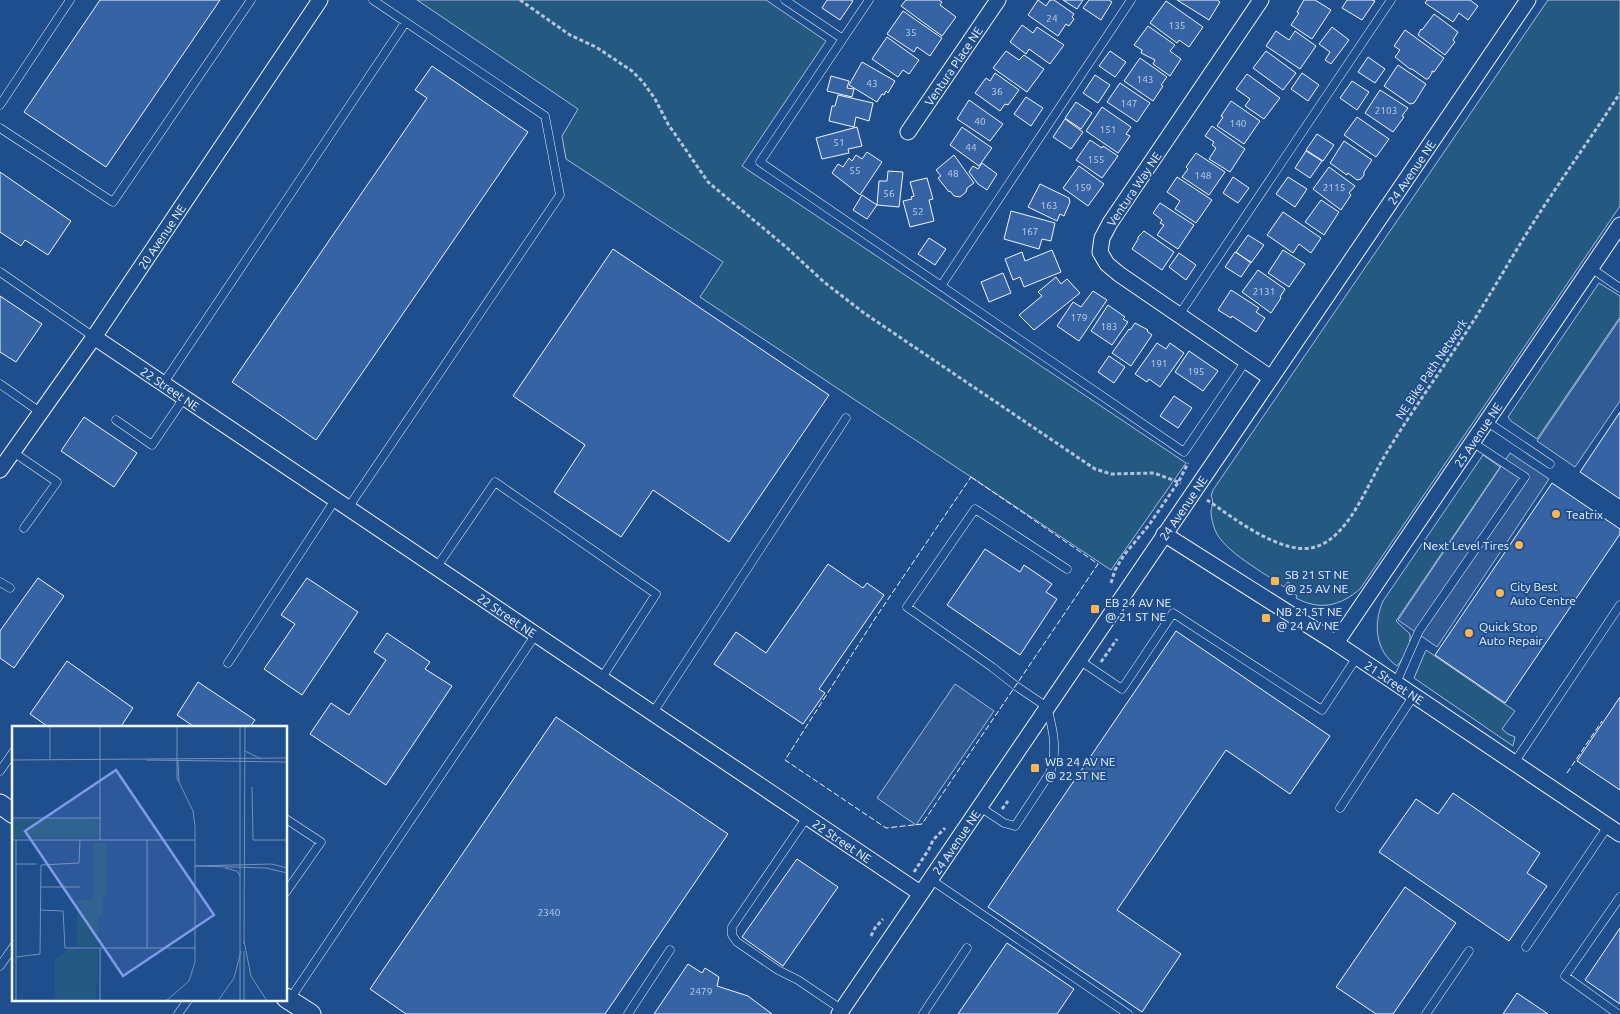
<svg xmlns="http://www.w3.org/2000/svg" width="1620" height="1014" font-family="Ubuntu,sans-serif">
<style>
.green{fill:#245a82;stroke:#a8bbd7}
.parking{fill:#305b95;stroke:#a8bbd7}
.building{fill:#3563a3;stroke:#f2f6ff}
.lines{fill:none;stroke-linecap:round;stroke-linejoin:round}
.service-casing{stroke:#f2f6ff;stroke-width:9}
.minor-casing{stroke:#f2f6ff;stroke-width:17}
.tertiary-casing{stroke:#f2f6ff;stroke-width:21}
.path{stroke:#b3c4dc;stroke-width:3;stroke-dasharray:4 2.5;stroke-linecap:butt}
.service{stroke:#1f4e8c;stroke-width:8}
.minor{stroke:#1f4e8c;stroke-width:15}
.tertiary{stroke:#1f4e8c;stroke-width:19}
.fence{stroke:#f2f6ff;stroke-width:1;stroke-dasharray:6 2.5;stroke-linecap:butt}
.poi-dot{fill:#ffb74d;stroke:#1f4e8c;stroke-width:2}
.labels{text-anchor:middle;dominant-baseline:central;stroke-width:4;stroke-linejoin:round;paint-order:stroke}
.number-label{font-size:10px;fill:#c3d1e8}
.street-label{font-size:12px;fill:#f2f6ff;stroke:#1f4e8c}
.poi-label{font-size:12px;fill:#f2f6ff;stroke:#1f4e8c;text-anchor:start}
.inset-road{fill:none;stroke:#7391ba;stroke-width:1}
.view{fill:#7d9aea;fill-opacity:0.15;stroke:#7d9aea;stroke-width:2.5}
.inset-edge{fill:none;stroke:#f2f6ff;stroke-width:2.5}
</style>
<rect width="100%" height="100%" fill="#1f4e8c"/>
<path class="green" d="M417,0H766L826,41L742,166L1186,463L1111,570L700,297L723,262L566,159L562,136L578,109Z
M1548,0H1620V206L1360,589C1340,606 1320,611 1296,598L1297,596L1292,592L1295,587L1288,582L1284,587C1265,573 1224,552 1215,530C1213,524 1211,518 1211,511C1212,505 1214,501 1211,496L1213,490Z
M1599,283L1620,296V317L1537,439L1511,421L1508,417Z
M1483,455L1500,467L1396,621L1410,634C1411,647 1405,656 1397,666C1375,651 1373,624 1383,601Z
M1426,650L1515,711L1502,729L1508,734L1515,737L1513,746L1414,678Z"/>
<path class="parking" d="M1620,319V401L1575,467L1537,441Z
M1510,453L1549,479L1437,647L1398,620Z
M955,684L994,711L916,825L877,798Z"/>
<path class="building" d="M100,0H220L106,167L24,112Z
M827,0H851L853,1L840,20L822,8Z
M906,0H939L942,2L940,5L956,17L942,36L901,6Z
M1038,0L1046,6L1050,0H1054L1074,14L1072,17L1074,19L1069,26L1066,24L1058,36L1028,15Z
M1063,0H1083L1077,9Z
M1089,0H1109L1112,2L1101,20L1083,8Z
M1177,0H1217L1220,2L1209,20Z
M1304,0H1315L1331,10L1312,39L1291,25L1299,13L1297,12Z
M1347,0H1372L1375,1L1362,20L1342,8Z
M1427,0H1470L1478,6L1468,20L1459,13L1453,22L1425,3Z
M1166,1L1203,27L1189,47L1179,40L1177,43L1150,23Z
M903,11L942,38L930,56L917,47L914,52L887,34Z
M1434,14L1458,32L1453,40L1455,42L1445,55L1418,35L1421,29L1422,30Z
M1022,25L1033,33L1037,27L1064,45L1050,64L1029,49L1026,54L1010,42Z
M1148,26L1175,45L1170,51L1181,59L1170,76L1153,64L1155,60L1141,53L1142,50L1134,45Z
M1332,27L1349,40L1331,64L1325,60L1330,52L1319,44Z
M1405,30L1444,58L1434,72L1432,71V73L1428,79H1426L1412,69H1410L1395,57L1400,50L1394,46Z
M1276,31L1289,40L1295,31L1316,46L1300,69L1266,46Z
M887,37L919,60L909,74L903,70L898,77L872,59Z
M1006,51L1019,60L1024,55L1044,69L1027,92L993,68Z
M1110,51L1126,62L1115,77L1099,66Z
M1266,51L1296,73L1283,90L1253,68Z
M1368,57L1385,69L1375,83L1358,72Z
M1140,58L1167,77L1161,85L1163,86L1153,101L1124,81Z
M862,62L895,81L888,93L886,91L884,95L882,94L877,102L849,85Z
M1398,65L1426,84L1414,103L1410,104L1384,86Z
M432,66L528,132L316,440L232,382L427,98L415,90Z
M995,73L1019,90L1008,105L1005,104L1000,111L975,93L986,78L990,81Z
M1302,73L1319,85L1308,101L1291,89Z
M1247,74L1280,98L1264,119L1245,106L1250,99L1236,89Z
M1095,75L1110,85L1098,103L1083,93Z
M831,76L849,81L847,88L854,89L852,97L827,91Z
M1352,81L1369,92L1357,110L1340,98Z
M1120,83L1150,103L1137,122L1107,102Z
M1380,90L1408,108L1402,116L1404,117L1393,132L1365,113Z
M838,95L873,103L869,121L856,117L854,127L829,121L832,106H835Z
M1026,97L1043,108L1031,126L1014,114Z
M969,100L1003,124L990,141L957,119Z
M1231,101L1260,121L1244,144L1217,126L1223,117L1221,116Z
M1076,102L1092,113L1081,129L1065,118Z
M1102,107L1131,127L1126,134L1130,136L1118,153L1086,131Z
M1357,117L1389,139L1376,157L1344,135Z
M1065,119L1083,132L1071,149L1053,137Z
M1212,126L1245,149L1230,172L1209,159L1216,148L1212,145L1214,142L1205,136Z
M857,127L862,146L848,149L849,153L822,159L816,138Z
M962,127L992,148L979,166L950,145Z
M1317,134L1334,145L1323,161L1306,150Z
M1090,140L1102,148L1103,146L1118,156L1102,178L1076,160Z
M1344,141L1372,160L1364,172V175L1361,179L1357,180L1348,173L1347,175L1330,163Z
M1306,151L1322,161L1310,178L1295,168Z
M867,152L882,162L860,195L832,173L838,164L843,167L849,158L852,161L856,155L862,159Z
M1196,153L1225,172L1209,195L1182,177L1188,169L1186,167Z
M954,155L974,183L967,188L966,192L960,197L954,196L950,191L949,192L938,178L941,176L936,170Z
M982,163L997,174L987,190L978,184L969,172L973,166L978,169Z
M1079,166L1104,184L1088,206L1063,188Z
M1329,167L1355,186L1349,193L1351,195L1341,210L1313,189Z
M888,171L903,172L899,207L877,205L879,181H887Z
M0,172L71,221L48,255L25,240L21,246L0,232Z
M1177,177L1212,200L1196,223L1175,209L1180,201L1167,192Z
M1233,177L1249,188L1238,203L1223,193Z
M1288,177L1307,189L1295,207L1276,194Z
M927,178L933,199L929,200L934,221L910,227L903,201L912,199L911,197L914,196L910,182Z
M1040,184L1069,198L1070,202L1064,216L1060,214L1057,221L1028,207Z
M862,195L877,205L867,219L853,210Z
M1321,200L1339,212L1324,235L1305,222Z
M1160,203L1194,225L1178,249L1157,235L1164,225L1160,223L1162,220L1153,213Z
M1011,211L1055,223L1051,241L1042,239L1039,249L1004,239Z
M1283,212L1321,238L1311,253L1299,244L1293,253L1267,235Z
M1144,231L1174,252L1162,270L1132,249L1138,239V237Z
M1248,235L1264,245L1251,263L1236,252Z
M929,238L946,249L935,265L918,254Z
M613,249L829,395L729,542L653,490L621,537L554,492L585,445L513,396Z
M1052,250L1061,272L1024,287L1020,277L1013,280L1005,259L1022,252L1025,261Z
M1283,250L1305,264L1289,287L1268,273Z
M1235,252L1251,262L1241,277L1225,267Z
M1179,253L1196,265L1186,280L1169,267Z
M1258,270L1285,289L1280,297L1281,298L1271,313L1242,292Z
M1003,273L1011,293L989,302L981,282Z
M1056,277L1061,284L1067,279L1080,293L1034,330L1019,315L1042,296L1038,292Z
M1231,290L1259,308L1256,312L1265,318L1256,332L1232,316L1231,318L1218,310Z
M1093,291L1107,300L1079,341L1057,326L1073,302L1081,307Z
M0,296L42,324L16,362L0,352Z
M1108,305L1125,317L1123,319L1128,322L1112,345L1091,331Z
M1135,323L1148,330L1147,331L1152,335L1131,366L1112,353L1129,329L1130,330Z
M1157,343L1166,349L1170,343L1184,353L1160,387L1149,379L1147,382L1135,374Z
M1189,351L1218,371L1203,391L1175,372Z
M1109,356L1125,367L1114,383L1098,372Z
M1174,396L1192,408L1178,428L1160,416Z
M1620,412V499L1580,472Z
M84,417L137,453L114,487L61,451Z
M1552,483L1620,529V534L1505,703L1435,655Z
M985,549L1020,572L1024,565L1052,584L1046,592L1057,599L1020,655L947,605Z
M828,564L863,588L867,583L884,595L819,689L825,693L803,724L714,664L736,632L766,653Z
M38,578L64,596L14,668L0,658V631Z
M307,578L358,612L302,695L264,669L295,624L281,615Z
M1176,631L1330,736L1290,794L1226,750L1117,910L1181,954L1142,1012L988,907Z
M387,633L430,662L425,669L452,686L386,785L310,734L331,703L349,715L386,660L374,652Z
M67,661L133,708L120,728H50L30,714Z
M198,682L255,720L249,728H196L177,715Z
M1620,697V790L1577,761Z
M556,717L728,834L605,1014H406L370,989Z
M1453,793L1540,853L1527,873L1547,886L1509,941L1379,852L1416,799L1438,814Z
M797,859L838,887L783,966L742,937Z
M1405,887L1456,923L1393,1014H1376L1336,987Z
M1620,928V1004L1585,980Z
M1007,943L1074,989L1057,1014H958Z
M688,964L702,973L705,968L719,977L717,986L748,996L772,1014H654Z
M1517,993L1548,1014H1503Z"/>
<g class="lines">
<defs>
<path id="service" d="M785,0L843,39
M869,0L760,162L1184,452L1246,361
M0,105L70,0
M0,128L113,202L251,0
M1591,268L1620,288
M0,272L94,337
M941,286L1131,0
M1179,315L1391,0
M0,384L40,412
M163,384L405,23
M116,420L152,445L184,398
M1486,421L1550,464
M13,452L57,482L24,528
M348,508L560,195L545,116L373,0
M436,568L495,482L656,594L601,679
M0,582L10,588
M1079,660L1122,689L1173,613L1322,710L1357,657
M228,663L335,500
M1396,683L1419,631L1525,477L1472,442
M652,714L846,418
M1514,763L1620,605
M0,771L14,751
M980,807L1004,823L1015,826L1050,773C1058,750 1053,729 1047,707L1016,686L992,667L907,607L975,509L1067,569
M1340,808L1414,695
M807,817L732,927V935L737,942L778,970L798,980L844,1011
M286,819L321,842L286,892
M930,879L1128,1014
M1526,947L1608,826
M0,966L14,946
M290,999L536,634
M178,1014L188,1000
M628,1014L670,950
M923,1014L967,948
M1426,1014L1469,951
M1618,1014L1565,976L1620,897"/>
<g id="minor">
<path d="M1261,0L1110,223L1102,238L1100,252L1107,264L1119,274L1271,378"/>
<path id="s1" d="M908,132L998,0"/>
<path id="s2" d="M94,337L920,893"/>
<path id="s3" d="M0,470L94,337L320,0"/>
<path id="s4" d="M1164,534L1336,643L1620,834"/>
<path id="s5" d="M1336,643L1620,225"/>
<path id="s6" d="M839,1014L1528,0"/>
</g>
<path id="tertiary" d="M0,804L14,814
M286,998L311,1014"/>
</defs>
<use href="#service" class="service-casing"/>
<use href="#minor" class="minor-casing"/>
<use href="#tertiary" class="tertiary-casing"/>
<path class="path" d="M520,0L570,35L596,47L632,71L643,82L655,99L668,124L708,182L786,247L824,282L864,313L1095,469L1111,474L1154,473L1181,483
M1207,500C1234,518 1285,559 1318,546C1349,535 1368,484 1384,457C1409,415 1438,375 1465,334C1488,299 1508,263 1530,228C1559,182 1591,138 1620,93
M1111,583L1115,570L1124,555L1149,525L1179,481L1188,463
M1101,662L1117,639
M1002,809L1008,801
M914,872L929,849L933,840L945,828
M871,936L875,928L883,919"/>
<use href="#service" class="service"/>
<use href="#minor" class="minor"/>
<use href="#tertiary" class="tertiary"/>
<path class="fence" d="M971,477L1098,564L922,824L886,828L785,760L876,617Z
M1567,773L1602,721"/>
</g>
<g class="poi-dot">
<circle cx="1556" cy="514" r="5"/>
<circle cx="1519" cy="545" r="5"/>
<rect x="1270" y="576" width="10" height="10" rx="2.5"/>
<circle cx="1500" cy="593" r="5"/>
<rect x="1090" y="604" width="10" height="10" rx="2.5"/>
<rect x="1261" y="613" width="10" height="10" rx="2.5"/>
<circle cx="1469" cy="633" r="5"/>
<rect x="1030" y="763" width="10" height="10" rx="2.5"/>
</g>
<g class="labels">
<g class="number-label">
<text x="1052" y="18">24</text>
<text x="1177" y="25">135</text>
<text x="911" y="32">35</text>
<text x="1145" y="79">143</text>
<text x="872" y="83">43</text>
<text x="997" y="91">36</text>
<text x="1129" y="103">147</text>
<text x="1386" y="110">2103</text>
<text x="980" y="121">40</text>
<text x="1238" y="123">140</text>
<text x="1108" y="129">151</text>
<text x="839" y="142">51</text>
<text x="971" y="147">44</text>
<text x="1096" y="159">155</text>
<text x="855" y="170">55</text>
<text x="953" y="173">48</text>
<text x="1203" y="175">148</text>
<text x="1083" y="187">159</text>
<text x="1334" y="187">2115</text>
<text x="889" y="193">56</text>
<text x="1049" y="205">163</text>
<text x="918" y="211">52</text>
<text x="1030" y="231">167</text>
<text x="1264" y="291">2131</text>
<text x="1079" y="317">179</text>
<text x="1109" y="326">183</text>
<text x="1159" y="363">191</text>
<text x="1196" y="371">195</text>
<text x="549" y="912">2340</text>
<text x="701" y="991">2479</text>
</g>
<g class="street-label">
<text stroke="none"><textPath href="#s1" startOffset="80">Ventura Place NE</textPath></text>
<text stroke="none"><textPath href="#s6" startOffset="1018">24 Avenue NE</textPath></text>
<text transform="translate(1134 189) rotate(-56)">Ventura Way NE</text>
<text stroke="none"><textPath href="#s3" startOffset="284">20 Avenue NE</textPath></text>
<text transform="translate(1431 369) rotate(-56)">NE Bike Path Network</text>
<text stroke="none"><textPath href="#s2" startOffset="92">22 Street NE</textPath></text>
<text stroke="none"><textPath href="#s5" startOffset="252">25 Avenue NE</textPath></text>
<text stroke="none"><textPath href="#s6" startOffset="612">24 Avenue NE</textPath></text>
<text stroke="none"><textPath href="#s2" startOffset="498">22 Street NE</textPath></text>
<text stroke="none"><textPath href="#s4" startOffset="274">21 Street NE</textPath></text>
<text stroke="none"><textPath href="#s2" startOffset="902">22 Street NE</textPath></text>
<text stroke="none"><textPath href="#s6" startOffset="208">24 Avenue NE</textPath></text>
</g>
<g class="poi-label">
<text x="1566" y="514">Teatrix</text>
<text x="1509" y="545" text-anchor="end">Next Level Tires</text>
<text x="1285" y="574">SB 21 ST NE<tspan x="1285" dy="14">@ 25 AV NE</tspan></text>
<text x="1510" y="586">City Best<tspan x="1510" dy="14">Auto Centre</tspan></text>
<text x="1105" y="602">EB 24 AV NE<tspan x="1105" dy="14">@ 21 ST NE</tspan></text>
<text x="1276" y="611">NB 21 ST NE<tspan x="1276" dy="14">@ 24 AV NE</tspan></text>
<text x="1479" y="626">Quick Stop<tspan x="1479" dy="14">Auto Repair</tspan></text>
<text x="1045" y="761">WB 24 AV NE<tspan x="1045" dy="14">@ 22 ST NE</tspan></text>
</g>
</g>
<g transform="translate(12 726)">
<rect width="275" height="275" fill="#1f4e8c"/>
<path d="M0,93H81L86,98V108L82,112H0ZM81,116L95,117V170H91V190L86,192V220H65V174H81ZM56,223L86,224L84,273H43V233Z" fill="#245a82"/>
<path class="inset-road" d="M38,0V33M88,0V114M228,0V275M233,25L249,33M0,34L275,32M134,34L275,36M166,34L167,56M240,61L241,114H275M0,92H88M0,114H183M4,114V275M135,114V222M4,138H24M183,140L254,142L275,147M183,140L260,138L275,142M213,142L225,145L228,150M28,161H68M28,184L51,185L53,222H183M232,215L239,250L255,275M232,218L233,0M4,231L28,228L29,139L67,137L68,114M88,275V222M154,275L177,255L183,236V100L181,85L165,52V0M206,275L222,252L229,225M232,275V225"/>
<path class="view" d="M104,44L202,189L111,250L13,105Z"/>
<rect width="275" height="275" class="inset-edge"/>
</g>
</svg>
